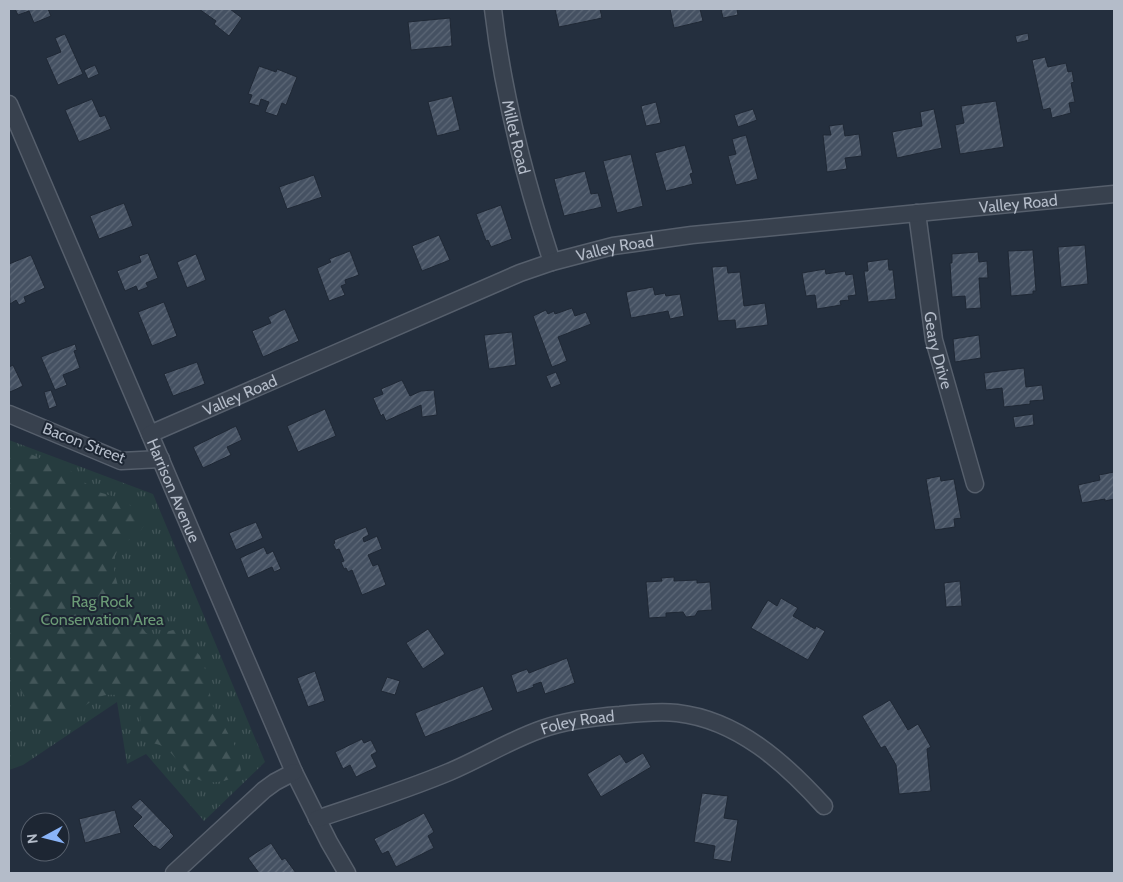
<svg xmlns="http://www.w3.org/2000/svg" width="1123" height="882" font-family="Cabin,sans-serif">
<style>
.grass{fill:url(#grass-tufts)}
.forest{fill:url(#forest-firs)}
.building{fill:url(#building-hatch);stroke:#1f2835}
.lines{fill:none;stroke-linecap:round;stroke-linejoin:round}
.minor-casing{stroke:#565f6c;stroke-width:19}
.minor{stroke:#38414e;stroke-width:16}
.labels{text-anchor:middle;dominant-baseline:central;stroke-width:4;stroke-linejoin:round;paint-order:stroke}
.street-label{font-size:16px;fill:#b4bcc9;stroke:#1d2633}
.park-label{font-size:16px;fill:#6b9a76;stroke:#1d2633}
</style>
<defs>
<pattern id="grass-tufts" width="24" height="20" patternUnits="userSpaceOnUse" patternTransform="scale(1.25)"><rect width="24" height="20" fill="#263c3f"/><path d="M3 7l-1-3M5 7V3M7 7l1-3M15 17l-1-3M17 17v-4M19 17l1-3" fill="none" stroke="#435659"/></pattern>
<pattern id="forest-firs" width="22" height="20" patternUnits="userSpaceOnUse" patternTransform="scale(1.25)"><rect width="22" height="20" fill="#263c3f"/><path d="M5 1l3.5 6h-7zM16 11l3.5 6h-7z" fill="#435659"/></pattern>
<pattern id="building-hatch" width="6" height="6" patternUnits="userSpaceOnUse" patternTransform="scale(1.25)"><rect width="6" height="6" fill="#455162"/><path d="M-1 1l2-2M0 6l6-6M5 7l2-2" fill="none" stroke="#5d6877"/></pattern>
</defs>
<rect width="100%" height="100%" fill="#242f3e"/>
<path class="grass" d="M9,440L153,494L265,762L204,821L146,754L127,764L117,702L23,765L9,770Z"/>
<path class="forest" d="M9,449L23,451L71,471L95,491L119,498L149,518L141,530L118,549L115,556L114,571L122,601L146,633L152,636L173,630L180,631L200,656L208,677L211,702L236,748L241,770C235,778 227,781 218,782C185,785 184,760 162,746C154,742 148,745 141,738C140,728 142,713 138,703C135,695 110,693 102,696C86,702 73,718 55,723C47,726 40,722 33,720C27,704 24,688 9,679Z"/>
<path class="building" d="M15,9H48L51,16L34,23L29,11L18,15Z
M199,9H230L242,18L229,36L214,24L216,21Z
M555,9H600L602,18L559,27Z
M670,9H700L703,21L674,28Z
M721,9H737L738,15L723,18Z
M450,18L452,46L411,50L408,22Z
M1028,33L1029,40L1017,43L1015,36Z
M65,34L83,74L58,85L46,58L61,52L55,38Z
M1045,57L1048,67L1066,63L1068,72L1072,71L1074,82L1071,83L1075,102L1069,103L1071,113L1052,118L1050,108L1043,110L1032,60Z
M95,65L99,74L88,79L84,70Z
M259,66L276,72L277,69L297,77L286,105L282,103L277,116L265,112L269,102L261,99L259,106L249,103L252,95L248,94Z
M452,96L460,130L437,136L428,102Z
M92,99L100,117L105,115L111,129L79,142L65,110Z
M996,101L1004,147L960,154L955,125L964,123L961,106Z
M656,102L661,123L646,126L641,106Z
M753,109L757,120L738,127L734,115Z
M934,109L942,148L897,158L892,132L922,126L920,112Z
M843,124L845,136L859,134L862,156L845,158L847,169L827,172L823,135H831L829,126Z
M746,135L758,179L736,185L728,156L736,154L732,139Z
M685,145L693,173L690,174L693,184L666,191L655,153Z
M631,154L643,206L617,213L603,161Z
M585,171L591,194L598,193L602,207L564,216L554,179Z
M314,175L322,197L287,209L279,187Z
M124,203L133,226L99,239L90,216Z
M501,205L512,239L491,247L488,240L486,241L476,214Z
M439,235L450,260L422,271L412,246Z
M1085,245L1088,284L1061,287L1058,247Z
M1033,250L1036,291H1033V294L1011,296L1008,251Z
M350,251L359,275L345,280L346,284L341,286L345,295L329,301L317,268L331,262L329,259Z
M978,252L979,262L987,261L988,278H979L981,308L966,309L965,296L952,297L950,263H952V254Z
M148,253L158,278L146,283L148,287L138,291L136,286L125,291L117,271L141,262L139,256Z
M196,254L206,280L187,288L177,262Z
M31,255L45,288L24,297L26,302L19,305L16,300L10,304L9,264Z
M888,259L889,270H893L896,299L868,302L864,271H868L867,262Z
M727,266L728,273L740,272L744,306L765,303L768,325L736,329L735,320L718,321L712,267Z
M825,269L826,274L845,271L846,275L853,274L856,295L848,296L849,300L840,301L841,305L817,309L815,295L806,296L802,273Z
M653,287L655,295L665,293L666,296L680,294L684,316L670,319L668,311L631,318L626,292Z
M164,302L177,336L152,346L138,312Z
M572,308L575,316L586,312L591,324L558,337L567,361L552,367L533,316L546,310L548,314L554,311L555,314Z
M285,309L299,341L263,357L252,331L271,323L268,317Z
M512,332L516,365L489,369L484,335Z
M979,335L981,358L955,362L953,339Z
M75,344L77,350L74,351L80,368L63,375L67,385L55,390L41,357Z
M197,362L205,384L173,396L164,374Z
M13,365L23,386L10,392L9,389V367Z
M1024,368L1026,387L1042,385L1044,400L1030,401V404L1004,407L1002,388L986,390L984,373Z
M556,372L561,384L551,388L546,376Z
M402,380L410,396L421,391L434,390L437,415L422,417L421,405L386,421L383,414L381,416L373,398L383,394L381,389Z
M51,390L57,406L49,409L44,392Z
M325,409L336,436L298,452L287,426Z
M1033,414L1034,425L1015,428L1013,417Z
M236,426L242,440L227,447L231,455L203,468L193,447Z
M1114,472V499L1105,501V499L1082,503L1078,485L1100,480L1099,475Z
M940,476L941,481L954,479L961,518L954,519L955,527L935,530L926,479Z
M256,522L263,538L236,550L229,533Z
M366,527L369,535L363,538L364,542L377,536L382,549L368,555L373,566L378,564L386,585L362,595L352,570L348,572L346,568L344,569L341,562L344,561L339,549L336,550L333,544L335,543L334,540Z
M264,547L267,554L273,551L281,569L274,572L272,567L248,578L240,558Z
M674,577V581L697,580V583L710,582L712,610L698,611L695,616L686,617L683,612L666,613V617L649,618L646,582L662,581L661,578Z
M960,581L962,606L946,607L944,583Z
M781,598L798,608L793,616L815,629L816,626L825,631L808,660L751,628L768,600L777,606Z
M428,629L445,654L423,669L406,643Z
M567,658L575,683L545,694L541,682L533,685L534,687L517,693L511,675L527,669L529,673Z
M315,671L325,701L308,707L297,678Z
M387,677L400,681L395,695L381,691Z
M483,686L493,710L425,737L415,713Z
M890,700L908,730L918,724L931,747L927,749L931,791L899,794L896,765L885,746L881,748L862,716Z
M362,739L364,743L371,740L377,752L371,755L377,767L356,777L350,765L343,769L335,752Z
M643,753L651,767L601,797L587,774L620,754L626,763Z
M702,793L728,796L724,818L738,820L731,862L713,859L715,846L694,842Z
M140,799L171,831L170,832L174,836L160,850L155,846L154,847L133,826L142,817L131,807Z
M115,810L121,833L85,843L79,819Z
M424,813L434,832L428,836L434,848L396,867L388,851L382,854L374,839Z
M271,843L282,860L285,858L296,873H259L248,858Z"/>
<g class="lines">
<defs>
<g id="minor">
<path id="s1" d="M493,9C503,95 525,180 552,262"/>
<path id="s2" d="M9,104L294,772L329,842L347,873"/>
<path id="s3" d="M917,213L934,340L975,484"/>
<path d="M9,414L121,461L161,459"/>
<path id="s4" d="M150,434L520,273L552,262L613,246L692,235L1114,194"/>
<path id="s5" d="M317,819C361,804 406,790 449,772C480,759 510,740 542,729C567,720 594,717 620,715C639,713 658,711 677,713C738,720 785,763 824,806"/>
<path d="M174,873L264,790L275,782L294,772"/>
</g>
</defs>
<use href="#minor" class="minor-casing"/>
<use href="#minor" class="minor"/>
</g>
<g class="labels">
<g class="street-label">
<text stroke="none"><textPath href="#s1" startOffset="130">Millet Road</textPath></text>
<text stroke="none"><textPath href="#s4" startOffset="908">Valley Road</textPath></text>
<text stroke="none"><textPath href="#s4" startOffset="502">Valley Road</textPath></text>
<text stroke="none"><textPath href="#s3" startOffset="139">Geary Drive</textPath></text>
<text stroke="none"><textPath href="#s4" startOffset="98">Valley Road</textPath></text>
<text transform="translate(84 443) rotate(21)">Bacon Street</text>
<text stroke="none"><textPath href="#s2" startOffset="420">Harrison Avenue</textPath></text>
<text stroke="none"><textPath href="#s5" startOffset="279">Foley Road</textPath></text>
</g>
<g class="park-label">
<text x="102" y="601">Rag Rock<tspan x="102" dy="18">Conservation Area</tspan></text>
</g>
</g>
<rect width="1123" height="882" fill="none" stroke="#b4bcc9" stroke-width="20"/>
<g transform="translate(45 837) rotate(263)"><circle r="24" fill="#1d2633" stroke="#59626f"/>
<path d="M0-4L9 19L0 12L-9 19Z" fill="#8ab4f8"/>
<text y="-8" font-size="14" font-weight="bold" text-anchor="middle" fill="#b4bcc9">N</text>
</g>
</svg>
